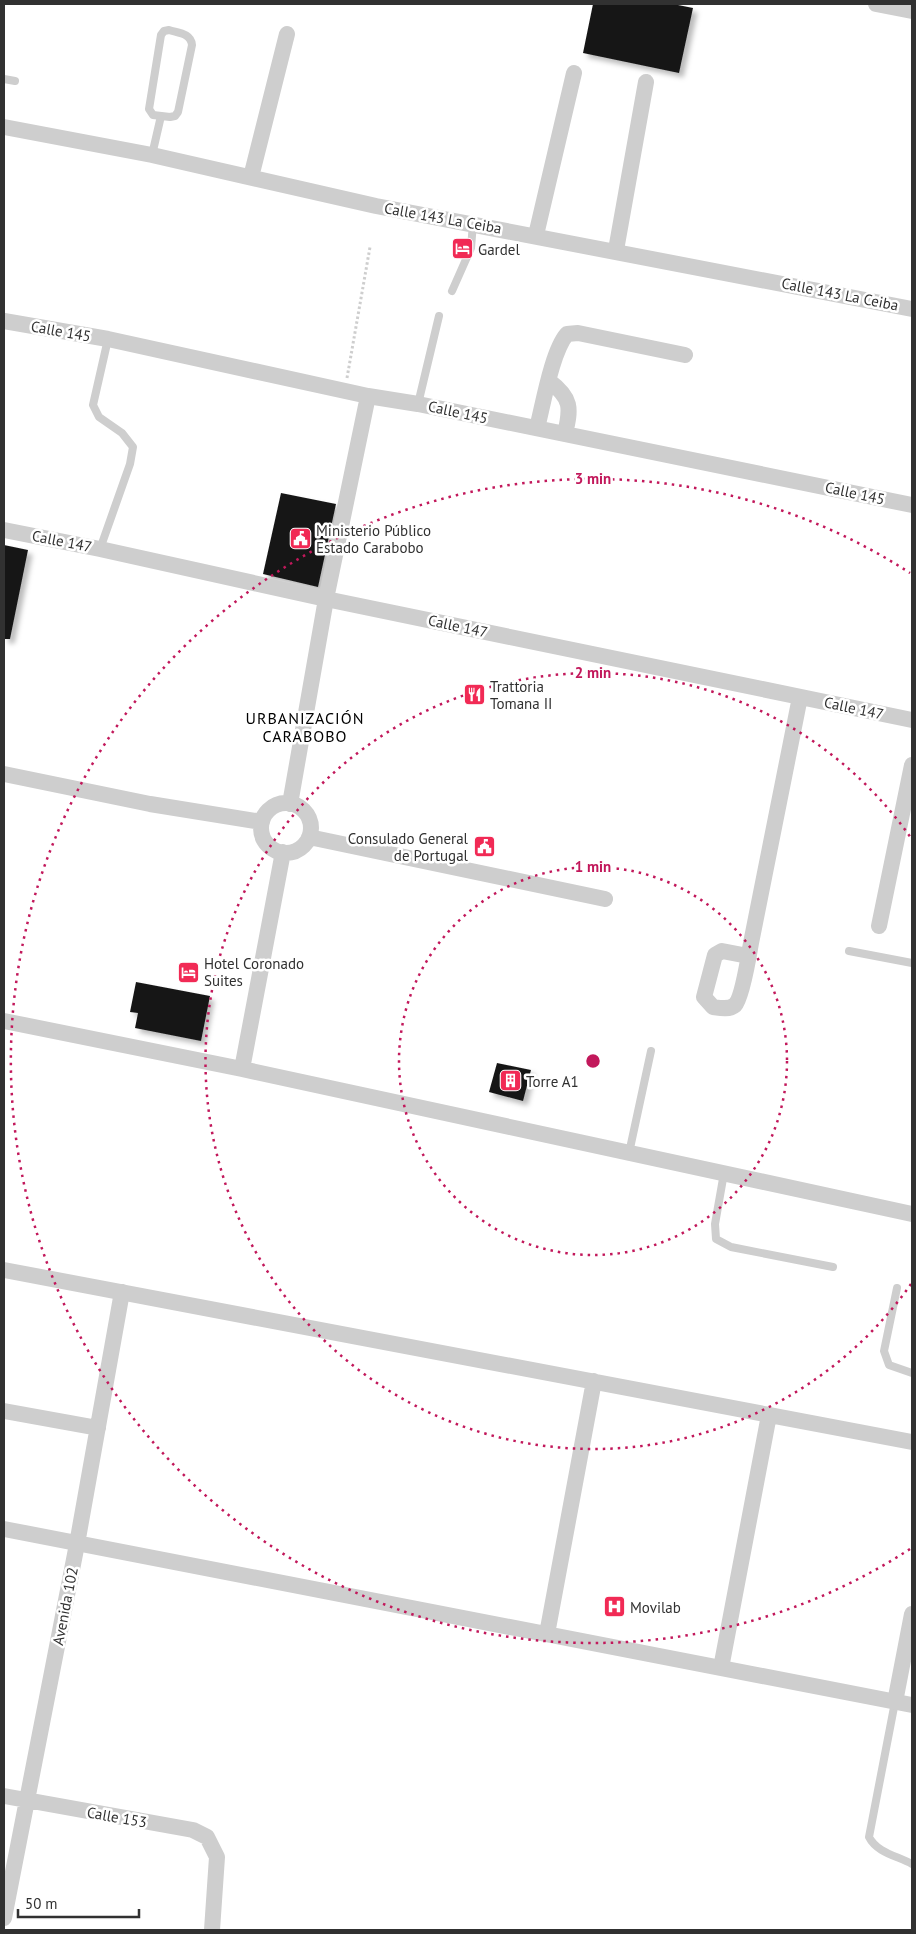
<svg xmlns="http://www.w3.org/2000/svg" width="916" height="1934" font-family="'PT Sans',sans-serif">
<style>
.building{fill:#181818;filter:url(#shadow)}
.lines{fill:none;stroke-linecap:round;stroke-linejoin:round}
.path{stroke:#cecece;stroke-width:3;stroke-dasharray:2.5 2.5;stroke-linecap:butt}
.service{stroke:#cecece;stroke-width:8}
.minor{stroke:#cecece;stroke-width:16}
.ring{fill:none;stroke:#c2185b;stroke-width:2.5;stroke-dasharray:2.5 5}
.labels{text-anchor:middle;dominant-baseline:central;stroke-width:5;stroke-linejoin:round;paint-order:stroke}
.street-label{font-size:15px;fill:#313131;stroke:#fff}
.poi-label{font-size:15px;fill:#313131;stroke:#fff;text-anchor:start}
.neighbourhood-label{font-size:16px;letter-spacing:1px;fill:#000;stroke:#fff}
.centre{fill:#c2185b;stroke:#fff;stroke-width:2.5}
.ring-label{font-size:15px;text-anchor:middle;font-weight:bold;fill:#c2185b;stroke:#fff;stroke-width:5;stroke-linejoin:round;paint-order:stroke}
</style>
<defs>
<filter id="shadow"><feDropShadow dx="4.5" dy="4.5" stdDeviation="2.5" flood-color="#0004"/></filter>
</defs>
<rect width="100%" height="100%" fill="#fff"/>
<path class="building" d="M593,4H673L693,8L679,73L583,53Z
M281,493L336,504L318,587L263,574Z
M4,545L28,550L10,639H4Z
M136,982L210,996L201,1041L135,1028L138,1013L130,1012Z
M497,1063L531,1070L523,1101L489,1092Z"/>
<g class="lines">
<path class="path" d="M347,378L370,247"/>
<path class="service" d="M169,30C178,33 191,33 192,45L178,112L175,116L170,117L153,115L149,109L161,35L164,31Z
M4,79L15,81
M152,155L161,116
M452,291L471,248L473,223
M418,404L439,316
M100,549L130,464L133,447L122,433L99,417L93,405L108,339
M849,951L912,963
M629,1153L651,1051
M724,1173L715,1224L716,1239L731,1247L833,1267
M897,1288L884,1351L889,1365L912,1373
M895,1702L869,1837C877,1853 898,1856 912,1864"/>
<path class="minor" d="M876,4L912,11
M4,127L152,155L376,206L912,309
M251,177L287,34
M536,235L574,73
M616,250L646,82
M4,321L108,339L368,396L418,404L912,505
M549,381C572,398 571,408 565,434
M537,428C543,405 552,351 567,334L578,333L685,355
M4,530L100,549L326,599L912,720
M4,774L150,804L262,822
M261 828a25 25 0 1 1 50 0a25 25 0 1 1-50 0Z
M290,804L326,599L368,396
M309,837L605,899
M283,852L242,1069L912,1214
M879,926L912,765
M748,956L722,951L715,955L704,997L713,1007C720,1008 729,1010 735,1005C742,998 749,955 751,943C768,861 784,779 800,697
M4,1021L242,1069
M4,1270L912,1442
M4,1411L98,1428
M4,1529L912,1705
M547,1634L594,1381
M721,1668L769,1415
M895,1702L912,1614
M4,1796L193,1830L207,1837L217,1857L212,1930
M4,1918L77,1544L122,1292"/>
</g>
<g class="ring">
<circle cx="593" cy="1061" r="194"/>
<path d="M911 1284A388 388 0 1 1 911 838"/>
<path d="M910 1549A582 582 0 1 1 910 573"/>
</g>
<defs>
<symbol id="hotel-square" viewBox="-11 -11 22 22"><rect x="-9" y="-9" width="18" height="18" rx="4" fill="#f12a55" stroke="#fff"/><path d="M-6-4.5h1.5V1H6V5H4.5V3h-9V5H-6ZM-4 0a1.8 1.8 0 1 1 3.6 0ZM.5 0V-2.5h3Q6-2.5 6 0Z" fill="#fff"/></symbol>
<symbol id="civic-square" viewBox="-11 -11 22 22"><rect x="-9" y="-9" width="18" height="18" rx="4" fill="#f12a55" stroke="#fff"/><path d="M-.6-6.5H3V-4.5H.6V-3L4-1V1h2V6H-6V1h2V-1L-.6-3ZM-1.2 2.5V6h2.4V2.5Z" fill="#fff"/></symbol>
<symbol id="restaurant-square" viewBox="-11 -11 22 22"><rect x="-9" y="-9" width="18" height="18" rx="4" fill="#f12a55" stroke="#fff"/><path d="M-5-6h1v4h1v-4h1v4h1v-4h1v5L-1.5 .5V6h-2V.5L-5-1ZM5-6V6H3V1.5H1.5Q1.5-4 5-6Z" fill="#fff"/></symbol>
<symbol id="building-square" viewBox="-11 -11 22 22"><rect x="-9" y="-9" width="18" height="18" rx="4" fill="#f12a55" stroke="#fff"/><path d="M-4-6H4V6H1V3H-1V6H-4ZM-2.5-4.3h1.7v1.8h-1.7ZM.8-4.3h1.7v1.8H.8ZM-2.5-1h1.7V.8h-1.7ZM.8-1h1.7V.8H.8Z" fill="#fff"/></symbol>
<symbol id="hospital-square" viewBox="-11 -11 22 22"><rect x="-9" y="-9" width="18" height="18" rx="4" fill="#f12a55" stroke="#fff"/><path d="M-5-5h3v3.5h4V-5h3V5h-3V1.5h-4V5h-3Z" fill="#fff"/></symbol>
</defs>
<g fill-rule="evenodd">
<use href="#hotel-square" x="450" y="236" width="25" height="25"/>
<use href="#civic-square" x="288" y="526" width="25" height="25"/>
<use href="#restaurant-square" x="462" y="682" width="25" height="25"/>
<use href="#civic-square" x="472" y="834" width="25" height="25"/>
<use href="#hotel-square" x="176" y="960" width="25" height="25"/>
<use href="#building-square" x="498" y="1068" width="25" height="25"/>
<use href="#hospital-square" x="602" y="1594" width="25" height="25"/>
</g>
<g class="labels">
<g class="street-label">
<text transform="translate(443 218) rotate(10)">Calle 143 La Ceiba</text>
<text transform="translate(840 294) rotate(11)">Calle 143 La Ceiba</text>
<text transform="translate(61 331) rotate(10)">Calle 145</text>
<text transform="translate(458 412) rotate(12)">Calle 145</text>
<text transform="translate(855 493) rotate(12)">Calle 145</text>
<text transform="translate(62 541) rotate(11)">Calle 147</text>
<text transform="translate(458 626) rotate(12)">Calle 147</text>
<text transform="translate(854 708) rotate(12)">Calle 147</text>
<text transform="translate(65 1606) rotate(-79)">Avenida 102</text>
<text transform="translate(117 1817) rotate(10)">Calle 153</text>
</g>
<g class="poi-label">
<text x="478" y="249">Gardel</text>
<text x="316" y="530">Ministerio Público<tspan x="316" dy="17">Estado Carabobo</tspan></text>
<text x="490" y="686">Trattoria<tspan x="490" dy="17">Tomana II</tspan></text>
<text x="468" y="838" text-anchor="end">Consulado General<tspan x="468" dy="17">de Portugal</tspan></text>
<text x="204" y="963">Hotel Coronado<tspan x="204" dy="17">Suites</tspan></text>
<text x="526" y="1081">Torre A1</text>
<text x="630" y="1607">Movilab</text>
</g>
<g class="neighbourhood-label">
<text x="305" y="718">URBANIZACIÓN<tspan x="305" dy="18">CARABOBO</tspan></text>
</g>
</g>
<circle cx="593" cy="1061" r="8" class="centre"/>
<g class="ring-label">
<text x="593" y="484">3 min</text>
<text x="593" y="678">2 min</text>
<text x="593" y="872">1 min</text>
</g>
<rect width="916" height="1934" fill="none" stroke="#313131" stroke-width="10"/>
<path d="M18 1909v8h121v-8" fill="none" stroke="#313131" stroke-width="2.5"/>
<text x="25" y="1909" font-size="15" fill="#313131" stroke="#ffffff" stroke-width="4" paint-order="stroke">50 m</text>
</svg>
